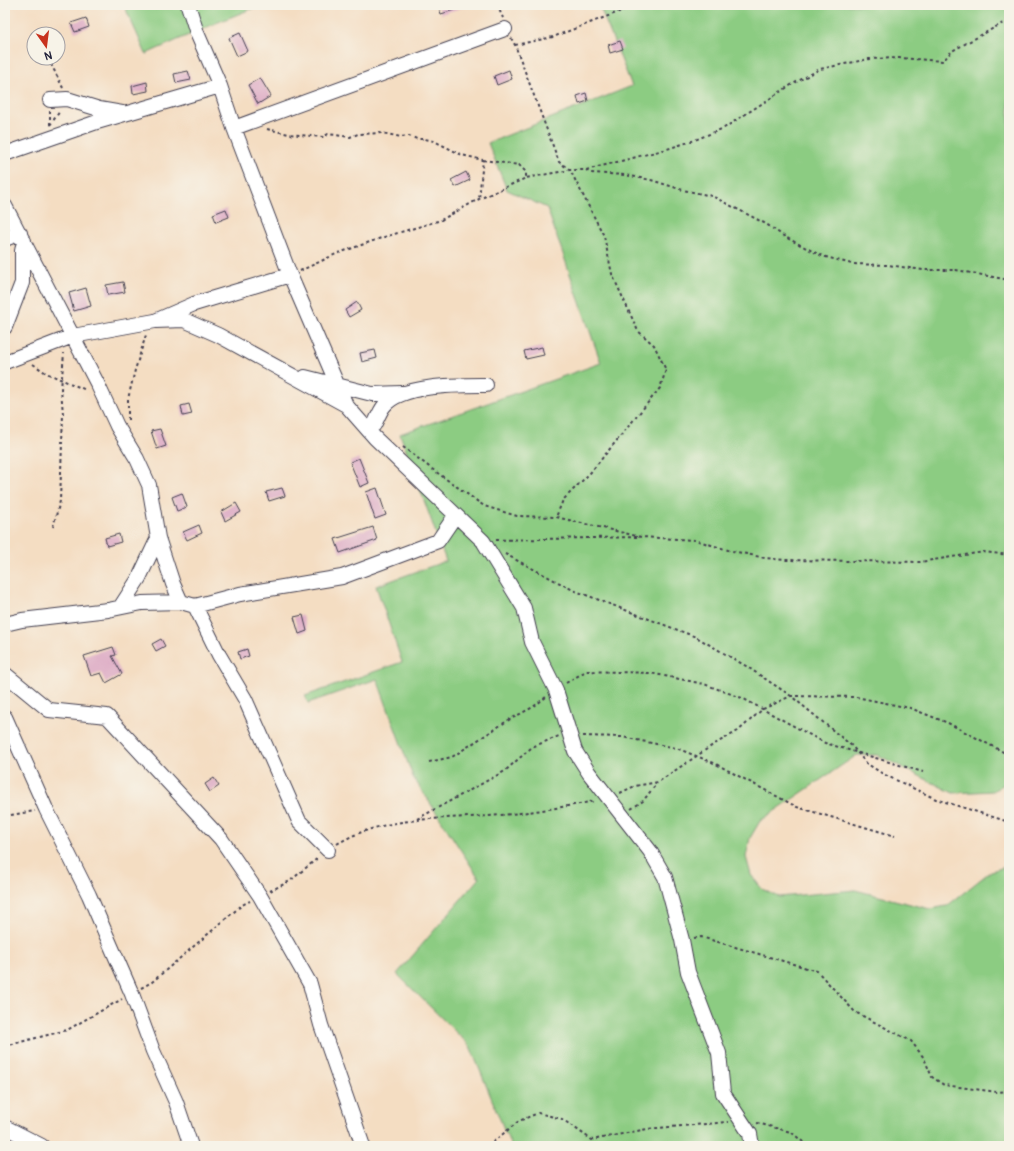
<svg xmlns="http://www.w3.org/2000/svg" width="1014" height="1151" font-family="Pangolin,sans-serif">
<style>
.green{fill:#8ccc82;stroke:#57775e}
.building{fill:#deadc6}
.lines{fill:none;stroke-linecap:round;stroke-linejoin:round}
.minor-casing{stroke:#423e4f;stroke-width:16}
.path{stroke:#423e4f;stroke-width:2;stroke-dasharray:3 3;stroke-linecap:butt}
.minor{stroke:#fff;stroke-width:14}
</style>
<rect width="100%" height="100%" fill="#f7f3e8"/>
<filter id="ink" filterUnits="userSpaceOnUse"><feTurbulence type="fractalNoise" baseFrequency=".025" numOctaves="2"/><feDisplacementMap in="SourceGraphic" scale="8" xChannelSelector="R" yChannelSelector="G"/><feConvolveMatrix kernelMatrix="1 2 1 2 8 2 1 2 1" color-interpolation-filters="sRGB"/></filter>
<filter id="wash" filterUnits="userSpaceOnUse"><feTurbulence type="fractalNoise" baseFrequency=".012" numOctaves="4" result="noise"/><feDisplacementMap in="SourceGraphic" scale="16" xChannelSelector="R" yChannelSelector="G"/><feGaussianBlur stdDeviation="0.9" result="paint"/><feColorMatrix in="noise" values="0 0 0 0 0 0 0 0 0 0 0 0 0 0 0 0 0 1.4 0 .05"/><feComposite in="paint" operator="in"/></filter>
<g filter="url(#wash)">
<rect width="100%" height="100%" fill="#f4ddc2"/>
<path class="green" d="M124,5H261L216,23L146,54Z
M599,5H1009V781L993,791L953,793L878,755H857L760,821L750,838L746,857L751,875L762,889L779,897L855,890L930,909L947,906L991,871L1009,866V1146H511L470,1046L397,974L479,878L413,777L377,679L308,703L305,696L402,662L376,586L446,561L400,434L601,363L547,208L507,190L488,143L632,86Z"/>
<g id="blocks">
<path class="building" d="M438,5H464V7L441,14Z
M86,18L89,27L75,32L71,23Z
M240,33L248,51L237,56L229,38Z
M620,41L623,49L610,53L608,45Z
M509,70L512,79L497,85L494,76Z
M188,71L191,80L176,83L174,74Z
M260,78L271,96L258,104L248,85Z
M147,82L148,91L133,94L132,86Z
M586,93L588,101L579,104L577,96Z
M466,172L470,180L455,187L451,180Z
M226,209L229,217L216,222L213,214Z
M123,282L125,292L108,295L106,285Z
M86,288L91,306L74,311L69,293Z
M357,302L361,310L349,317L345,310Z
M542,347L544,355L526,359L524,351Z
M375,350L377,358L362,362L360,353Z
M189,404L192,414L183,416L181,406Z
M160,429L166,446L157,449L151,431Z
M359,458L369,483L360,487L350,462Z
M282,488L285,496L269,501L266,492Z
M377,488L386,515L375,519L366,492Z
M182,493L187,507L177,511L172,497Z
M236,503L241,512L225,521L221,512Z
M199,525L202,533L187,540L183,532Z
M373,527L377,540L340,553L335,539Z
M119,534L121,542L107,546L105,538Z
M303,615L307,631L299,634L294,617Z
M161,639L165,646L156,651L152,644Z
M113,647L116,655L112,656L122,674L106,683L101,673L91,676L84,656Z
M247,649L249,656L240,659L238,652Z
M214,778L219,786L210,792L205,784Z"/>
</g>
</g>
<g filter="url(#ink)">
<use href="#blocks" fill-opacity="0" stroke="#423e4f" stroke-width="1"/>
<g class="lines">
<defs>
<path id="minor" d="M188,5L197,33L220,86L234,128L290,275L346,405
M50,100L67,99L99,109L122,113
M234,128L505,29
M5,154L97,122L220,86
M5,206L97,383L117,426L137,459L149,485L158,538L173,584L181,602
M5,239L20,233
M155,321L184,320L218,335L346,405L375,438L483,541L524,608L532,642L556,690L575,751L589,773L650,851L665,877L682,940L688,972L719,1053L723,1093L750,1134L752,1146
M5,327L22,283V251L24,241
M5,362L73,336L155,321L194,304L290,275
M305,377L372,394L402,393
M374,425C377,419 380,411 384,406C401,384 460,385 486,385
M121,606L139,578L158,538
M195,606L219,655L245,699L299,821L328,850
M5,624L22,620L108,610L142,603L181,602L195,606L240,594L342,577L438,541L455,516
M5,674L49,710L107,716L221,839L260,896L310,984L321,1025L363,1146
M5,717L46,809L89,895L111,946L132,994L153,1051L176,1102L191,1146
M5,1127L42,1146"/>
</defs>
<use href="#minor" class="minor-casing"/>
<path class="path" d="M497,5L503,18
M511,38L515,45L559,162L570,170L604,236L612,274L638,331L654,345L666,370L660,388L590,473L563,500L556,517
M515,45L553,37L637,5
M51,64L63,88
M50,125L60,111
M50,125V111
M267,129L289,134L324,137L328,134L350,137L358,134L382,133L401,137L409,136L417,139H425L434,141L462,155L483,160L479,199
M483,160L519,165L526,172V178
M586,170L591,173L625,175L651,180L683,190L712,196L766,224L785,237L822,256L852,264L888,265L923,270H956L1009,280
M300,271L336,254L381,238L441,220L479,199L526,178L570,170H586L667,149L695,140L724,128L791,85L820,69L869,59L899,58L943,61L952,51L1003,23L1009,22
M33,364L46,373L86,390
M128,420V399L135,370L146,335
M403,447L432,469L484,506L517,516L556,517L641,537L695,540L728,550L765,558L784,560L920,562L984,552L1009,555
M53,527L60,501L63,414L61,389L64,353
M496,540L638,537
M505,554L573,590L696,637L746,666L791,696L852,746L866,763L883,774L936,799L1009,822
M566,683L586,671L650,673L704,684L742,698L825,743L923,772
M583,736L622,737L676,748L714,763L797,807L895,836
M429,762L452,757L507,721L533,707L546,697
M620,793L635,786L658,782L713,745L738,731L763,709L791,696L856,697L910,708L948,723L1009,755
M631,809L643,801L657,783
M5,816L35,811
M417,819L505,771L532,747L559,736
M337,844C387,814 446,820 501,815C533,812 564,807 595,801
M270,891L290,881L319,857
M694,938L701,937L817,971L855,1012L911,1041L924,1058L932,1077L944,1085L997,1092L1009,1091
M141,988L152,982L242,905L250,901
M5,1046L67,1030L122,999
M757,1123L791,1132L808,1146
M488,1146L519,1121L538,1113L562,1119L592,1140L647,1129L728,1122"/>
<use href="#minor" class="minor"/>
</g>
</g>
<rect width="1014" height="1151" fill="none" stroke="#f7f3e8" stroke-width="20"/>
<g transform="translate(46 46) rotate(166)"><circle r="19" fill="#f7f3e8" stroke="#a29fa3"/>
<path d="M0-3L7 15L0 10L-7 15Z" fill="#c8321e"/>
<text y="-6" font-size="11" font-weight="bold" text-anchor="middle" fill="#22223b">N</text>
</g>
</svg>
